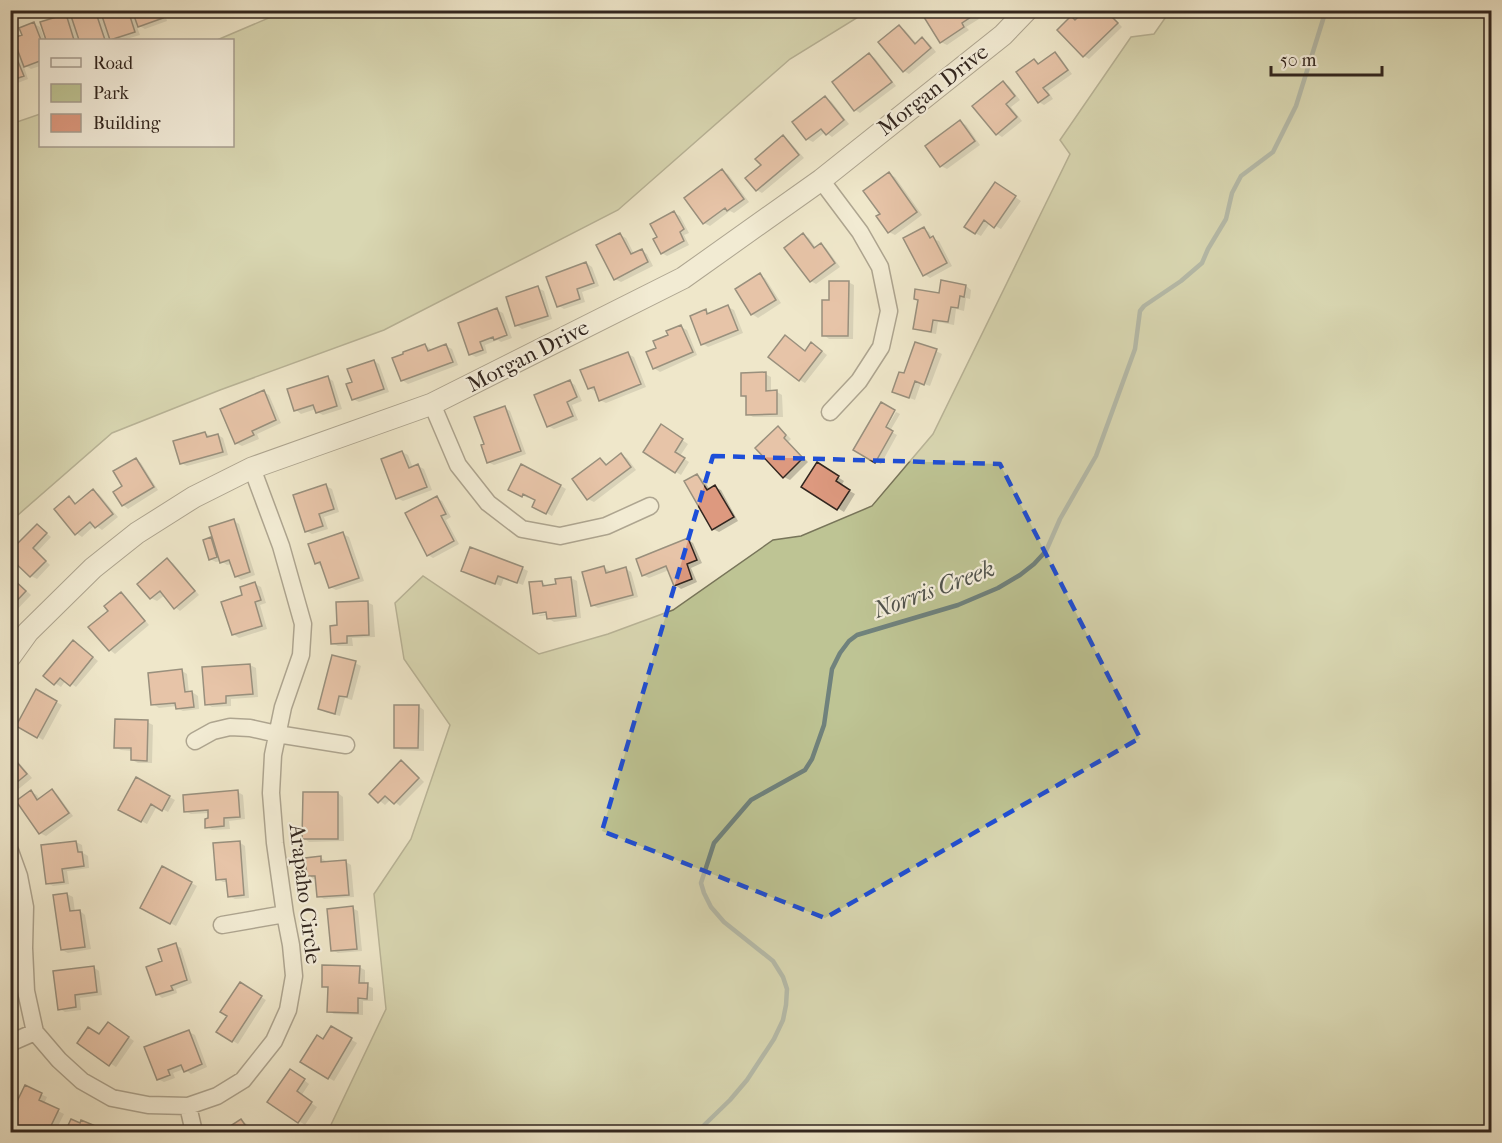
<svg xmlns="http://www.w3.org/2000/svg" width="1502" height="1143" font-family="'IM FELL French Canon',serif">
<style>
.green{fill:#bec494;stroke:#78755a;stroke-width:1.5}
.shadow{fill:#0003;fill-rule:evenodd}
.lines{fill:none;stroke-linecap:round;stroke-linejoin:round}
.stream{stroke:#70827d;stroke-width:4.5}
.building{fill:#dd997f;stroke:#32261f;stroke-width:1.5}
.minor-casing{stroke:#61564a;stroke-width:19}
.tertiary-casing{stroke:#61564a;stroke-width:23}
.minor{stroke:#f5efdd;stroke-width:16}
.tertiary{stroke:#f5efdd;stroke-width:21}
.marked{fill:none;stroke:#1d4ed8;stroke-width:4.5;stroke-dasharray:12 8;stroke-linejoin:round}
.labels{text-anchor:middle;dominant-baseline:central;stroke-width:4.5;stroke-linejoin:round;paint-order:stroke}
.street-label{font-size:22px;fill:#32261f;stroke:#f5efdd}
.water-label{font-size:24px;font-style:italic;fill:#51544e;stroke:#f5efdd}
</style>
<rect width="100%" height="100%" fill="#efe7cb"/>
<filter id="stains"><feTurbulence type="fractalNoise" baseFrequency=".00333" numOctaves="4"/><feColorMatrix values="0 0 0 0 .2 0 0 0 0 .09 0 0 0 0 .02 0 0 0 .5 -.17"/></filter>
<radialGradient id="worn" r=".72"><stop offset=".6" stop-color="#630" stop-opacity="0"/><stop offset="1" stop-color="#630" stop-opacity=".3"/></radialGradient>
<path class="green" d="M285,11V10L868,11L790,59L618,210L384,330L220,390L112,433L11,521V124L40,114V146H232V40H217Z
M1170,11H1491V1132H334L329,1129L386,1009L374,894L411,839L450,725L404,659L395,603L423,576L539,654L608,634L673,610L773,540L801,536L872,506L933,434L1070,154L1060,140L1131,37L1154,34Z"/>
<path class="shadow" d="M71,10H164L167,21L145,29L136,24L140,35L123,40H113L108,38L109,40H40V66L31,69L23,64L28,79L10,86V37L13,40L24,36L34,24L40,27L44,38L46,37L66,16L74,20Z
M931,10H974L979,19L966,27L969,30L947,45L941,42Z
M1087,10H1106L1122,27L1089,59L1084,56L1076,21Z
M899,26L905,30L917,44L923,39L928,42L936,52L909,74L904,71Z
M1055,54L1060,57L1072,74L1048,91L1053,99L1044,105L1039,102L1034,61L1041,64Z
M870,55L875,58L896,86L860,113L855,110Z
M1003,83L1009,86L1020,100L1011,107L1022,121L1002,137L997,134Z
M825,98L831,101L849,124L832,137L825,132L813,142L807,139L794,123Z
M960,122L966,125L980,145L947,169L941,166L927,146Z
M784,137L789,141L804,158L762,193L757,190L763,165Z
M722,171L728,174L749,202L734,213L730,211L710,226L704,223Z
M889,174L895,177L922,215L895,235L889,232Z
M1001,187L1021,201L1001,229L990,223L981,236L975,233Z
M674,213L680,216L689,233L684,235L689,245L667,256L662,253L659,238Z
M924,229L929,232L933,239L939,241L952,266L930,278L924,274Z
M620,235L626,238L634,254L642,251L647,254L653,266L621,282L615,279Z
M804,235L809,238L816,248L821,245L826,248L840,267L816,284L811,281Z
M586,263L592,267L599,286L582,292L585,302L564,309L559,306Z
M760,275L765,278L781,303L758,318L752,314Z
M848,282L854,285L853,339H829L824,335L831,302Z
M966,286L971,290L970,299L966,298L964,311L956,309L954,325L938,322L936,334L920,331L915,328L920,301L915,299L940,295Z
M538,288L544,291L552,319L522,329L516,325Z
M728,307L734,310L743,333L708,347L703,344L705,311L710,314Z
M497,310L503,313L512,338L501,342L498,340L485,345L487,353L476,357L470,354Z
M681,327L687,330L697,355L660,372L654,368L658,349L670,336Z
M425,345L431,349L432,351L446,346L452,349L458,365L408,384L402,380Z
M817,347L827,355L805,383L800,380Z
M936,351L942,354L930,386L921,383L915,400L894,392L905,375Z
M628,354L634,357L646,387L606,403L600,400L597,391H595L589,388Z
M374,361L379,364L389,392L359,402L353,399L354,382Z
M765,374L771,377V392H777L782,395L783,417H753L748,414V399L742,396Z
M327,377L333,381L342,409L323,415L317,412L316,409L301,414L296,410Z
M570,382L575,385L582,401L572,405L578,420L554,429L548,426Z
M263,392L269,395L281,423L257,434L259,439L242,446L236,443Z
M504,407L510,411L526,454L494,465L488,462L486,445Z
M896,412L900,414L890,431L897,435L881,464L855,449L881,433L883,434Z
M778,428L783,431L791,439L788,442L808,462L790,480L784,477Z
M666,429L688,444L680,456L689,462L681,475L676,472Z
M205,433L212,437L218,435L223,438L228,455L187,466L181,463Z
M402,452L408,455L413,468L418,466L424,469L432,490L403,501L397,498Z
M621,455L627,458L636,470L594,502L588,499L601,459L608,465Z
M136,459L141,463L158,490L128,509L123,505L124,487Z
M817,464L844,481L841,486L855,494L844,512L803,487Z
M697,476L703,479L710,490L715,487L721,490L738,521L719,532L713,529Z
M326,486L332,489L339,512L324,517L328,529L312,534L306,531Z
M561,486L566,489L552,516L534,506L537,500L529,496L528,498L515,492Z
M93,491L99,494L118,517L102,530L95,525L82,537L76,533L69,498L77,505Z
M437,498L442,501L451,517L446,520L459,544L433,558L428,555Z
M234,521L239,524L255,575L241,580L236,576L232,564L227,565L221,561L216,562L210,559L205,541L214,538Z
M37,525L51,537L37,552L50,565L37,579L31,576L10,555Z
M343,534L349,537L364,581L336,590L330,587L321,566L316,563Z
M688,540L693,543L702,563L691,568L697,582L681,589L675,585L669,570L649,578L643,575Z
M167,560L173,563L199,595L180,611L175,607L165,595L157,601L151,598L139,584Z
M522,568L528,571L523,585L504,578L501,586L469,574Z
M604,568L610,571V573L626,569L631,572L638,597L598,608L592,605Z
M571,578L577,581L581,618L554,622L548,618V615L540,616L534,613L542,582L547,586H557V580ZM553,610L554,613L538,615V612Z
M13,580L18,583L31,595L10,617V582Z
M255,584L261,587L266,603L260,605L267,629L239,638L233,634L244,596Z
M121,594L126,597L149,625L115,654L110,650Z
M367,602L373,605L375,637L352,638L353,646H338L332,643Z
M79,645L98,661L76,687L66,680L61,687L55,683Z
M355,663L361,666L352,700L345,698L340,716L325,712L320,708Z
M250,665L256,668L258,697L231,699V706L212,707L207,704Z
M182,671L187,674L189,693L192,692L198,696L199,709L183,711L177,708V706L159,708L153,704Z
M36,691L62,705L43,740L18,725Z
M418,706L424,710V751L401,750L396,747Z
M147,722L153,725L152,763H138L132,760V751L121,750L115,747Z
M10,752L32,778L10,796Z
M401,762L407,765L424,782L400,806L391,799L385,805L371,794Z
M137,779L175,800L168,812L157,806L147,824L120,809Z
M52,791L57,794L73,816L46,836L40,833L31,792L37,795L40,800Z
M238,792L243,795L245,819L229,821L230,829L212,830L207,827L210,820L209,813L191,814L185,811Z
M338,793L343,797L344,841L309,842L303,838Z
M76,842L82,845L83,853L88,856L89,868L67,871L69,884L53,886L48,883Z
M239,842L245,846L249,898L235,899L229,896L228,882H223L218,879Z
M321,858L326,861V863L346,862L351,865L354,897L324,899L319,896L317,878L314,879L308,876Z
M163,868L197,886L176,926L142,908Z
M67,894L73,897L75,912L80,911L85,915L91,949L68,953L62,950Z
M352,908L358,911L362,951L338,953L332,950Z
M175,945L181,948L192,983L176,989L177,993L162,998L157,994Z
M93,967L99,971L102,995L80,998L81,1010L65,1012L60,1009Z
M359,967L365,970V985L373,988V1001H363V1015L334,1014L329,1011V989L323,986Z
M240,984L266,1000L238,1044L218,1032L229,1015Z
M114,1027L134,1041L116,1067L79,1043L100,1036Z
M332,1028L357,1043L334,1081L303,1062L324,1041Z
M189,1032L195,1035L207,1067L191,1074L184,1069L173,1073L175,1078L164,1082L158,1079Z
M296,1074L309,1084L301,1096L317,1107L305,1125L269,1102Z
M25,1087L47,1097L44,1104L64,1114L55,1132H33L25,1129L23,1132L10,1127Z
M71,1121L81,1125L82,1122L106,1132H66Z
M242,1121L247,1124L253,1132H223Z"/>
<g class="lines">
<path class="stream" d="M697,1132L730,1100L747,1080L774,1039L783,1020L786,1005L787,989L783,977L773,961L724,922L711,907L704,893L701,883L714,843L751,800L805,770L812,759L824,725L832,669L840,653L849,641L857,635L958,605L998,588L1020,575L1034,564L1046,551L1060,519L1096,456L1135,349L1140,311L1144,306L1181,281L1202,263L1208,249L1226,219L1232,193L1241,176L1273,152L1296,106L1326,10"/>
</g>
<path class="building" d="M69,10H95L105,40H79Z
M100,10H128L135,32L110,40Z
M132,10H160L163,18L138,27Z
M928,10H971L974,15L962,23L964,27L940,43L922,14Z
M1085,10H1105L1118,23L1083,57L1057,30L1071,16L1075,20Z
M66,14L74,40H46L40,22Z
M34,22L41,40L40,61L24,67L13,38L22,35L19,28Z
M899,25L915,44L922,37L931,48L903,72L878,42Z
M10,42L24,76L10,81Z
M1055,52L1068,70L1043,88L1049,95L1038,103L1016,72L1034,59L1038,64Z
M869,53L892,82L854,111L832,82Z
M1003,81L1015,96L1006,104L1017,117L996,135L972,106Z
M825,96L844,120L826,135L821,129L806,140L792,122Z
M960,120L975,141L940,167L925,146Z
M783,135L799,155L756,191L745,178L761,165L755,159Z
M722,169L744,199L727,211L725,208L703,224L684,198Z
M889,172L917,212L888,233L876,216L880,214L863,191Z
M995,182L1016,196L994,228L984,220L975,234L964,227Z
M674,211L684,229L680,232L684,241L661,254L653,239L657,237L650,224Z
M924,227L930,238L933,236L947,263L923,276L903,238Z
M620,233L631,254L642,249L648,262L614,280L596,245Z
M803,233L814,248L821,243L835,263L810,282L784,248Z
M586,262L594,283L577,289L580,299L557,307L546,277Z
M760,273L776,300L751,315L735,289Z
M941,280L966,285L964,297L960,296L958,308L951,307L948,322L933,320L931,332L913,329L918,300L914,299L915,289L939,293Z
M829,281H849L848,336H822V300H829Z
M538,286L548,316L515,326L506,297Z
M728,305L738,330L701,345L690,316L706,309L707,314Z
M497,308L507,335L494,340L493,337L480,342L483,350L469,355L458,323Z
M681,325L693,352L653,369L646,352L656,348L653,341L668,335L666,331Z
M785,335L805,351L811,342L822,351L799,381L768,357Z
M915,342L937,349L924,385L915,381L909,398L892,392L899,372L904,373Z
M425,344L428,351L446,344L453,362L401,381L392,358L403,354V352Z
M628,352L641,384L599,401L594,387L588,389L580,370Z
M374,360L384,389L352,400L346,384L352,382L347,369Z
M766,372V391L777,390V414L746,415V396H741V373Z
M328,376L337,406L316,413L313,405L294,411L287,389Z
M570,380L577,397L567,402L573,416L547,427L534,395Z
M264,390L276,420L252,431L254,435L235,444L220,409Z
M881,402L895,410L886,427L893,431L875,463L853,450Z
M505,406L521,451L487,463L481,445L484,444L474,417Z
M661,424L683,439L675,452L685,458L675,473L643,452Z
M778,426L786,435L784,438L803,458L783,478L755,448Z
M205,432L207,437L218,434L223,452L180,464L173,441Z
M402,451L409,468L418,464L427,487L396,499L381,459Z
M621,453L631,467L587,500L572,479L600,458L606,465Z
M136,458L154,487L122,506L113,492L122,486L113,471Z
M817,462L839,476L836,481L850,490L837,510L801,487Z
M521,464L561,485L546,514L532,507L535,500L523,494L522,497L508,490Z
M697,474L707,490L715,485L734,517L712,530L684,481Z
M326,484L334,509L319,514L323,526L305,532L293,495Z
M93,489L113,514L95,528L90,522L75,535L54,509L69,496L75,504Z
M437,496L446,514L441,516L454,541L427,556L405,513Z
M234,519L250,572L235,577L229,560L220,563L209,527Z
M37,524L47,533L33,548L46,561L30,577L10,558V551Z
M343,532L359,578L329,588L320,562L315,564L308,544Z
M211,537L217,557L209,560L203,540Z
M688,538L697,560L687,564L692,579L674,586L666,566L642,576L636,559Z
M470,547L523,567L517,583L498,576L495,584L461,571Z
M167,558L195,591L174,609L160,591L150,599L137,584Z
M604,566L606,573L626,567L633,595L591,606L582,572Z
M571,577L576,616L547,619L546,612L533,614L529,582L542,581L543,586L556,584L555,579Z
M12,578L26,591L10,608V580Z
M255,582L261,600L255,602L262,626L232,635L221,602L242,595L240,587Z
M121,592L145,621L109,651L88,627L108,611L104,606Z
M368,601L369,635L347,636V643L331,644L330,626L337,625L336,602Z
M73,640L93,657L70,686L60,678L54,685L43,676Z
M332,655L356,661L347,697L339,696L335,714L318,709Z
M250,664L253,694L226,696V703L205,705L202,667Z
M182,669L185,692L192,691L194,707L176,709L175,703L151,705L148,673Z
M36,689L57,701L37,738L16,726Z
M394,705H419L418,748H394Z
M115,719L148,720L147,761L131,760V748H114Z
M10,754L27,774L10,788Z
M401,760L419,778L394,804L385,796L378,803L369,794Z
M136,777L170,796L162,811L151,804L141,822L118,810Z
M52,789L69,813L39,834L16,801L31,790L37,800Z
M238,790L240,817L224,818V826L205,828V819L208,818V810L184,812L183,795Z
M303,792H338V839H302Z
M76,841L78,852H82L84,866L62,869L64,882L46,884L41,845Z
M240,841L244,895L228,897L226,879L216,880L213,843Z
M321,856V862L346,860L349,895L317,897L315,876H307L305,858Z
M162,866L192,882L170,924L140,908Z
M67,893L70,911L80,910L85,947L61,950L53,895Z
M353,906L357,949L331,951L327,909Z
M176,943L187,980L171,986L173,990L156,995L146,967L162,961L158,949Z
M322,965L360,966L359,983H368L367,999L358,998V1013L327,1012L328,987H322Z
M94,966L97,992L75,995L76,1007L58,1010L53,971Z
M240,982L262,996L232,1042L216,1032L227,1016L220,1012Z
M108,1022L129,1037L109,1066L77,1043L88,1027L99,1034Z
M331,1026L352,1038L328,1079L300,1062L317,1035L323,1039Z
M189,1030L202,1064L184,1072L181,1065L168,1070L170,1075L157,1080L144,1047Z
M290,1069L305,1079L297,1091L312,1102L298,1123L267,1102Z
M25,1085L42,1093L39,1100L59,1109L48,1132H31L19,1127L18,1131L10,1128V1116Z
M71,1119L80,1123L81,1120L110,1132H65Z
M241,1119L250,1132H221Z"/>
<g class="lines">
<defs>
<path id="minor" d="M821,180L860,232L880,267L889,311L881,347L859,381L830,412
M432,404L458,465L488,503L522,529L560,536L606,526L650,506
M195,741L213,731L230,727L250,728L277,734L346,745
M10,851L19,876L25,907L24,948L26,991L35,1032L59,1060L82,1081L112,1098L148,1105L188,1106L217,1096L243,1080L274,1041L288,1010L294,976L291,945L285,914L275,843L271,793L273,755L283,707L301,655L303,624L281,546L252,468
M222,925L285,914
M10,1043L35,1032
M188,1106L194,1132"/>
<path id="tertiary" d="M10,657L28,632L93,568L137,533L194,497L252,468L432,404L683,278L821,180L1003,35L1027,10"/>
</defs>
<use href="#minor" class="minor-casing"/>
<use href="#tertiary" class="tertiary-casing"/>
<use href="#minor" class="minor"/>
<use href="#tertiary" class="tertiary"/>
</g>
<path d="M0 0H1502V1143H0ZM713,456L1000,464L1140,738L825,918L602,831Z" fill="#efe7cb" fill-opacity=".55" fill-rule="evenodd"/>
<path class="marked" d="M713,456L1000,464L1140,738L825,918L602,831Z"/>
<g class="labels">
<g class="street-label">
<text transform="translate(933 90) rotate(-38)">Morgan Drive</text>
<text transform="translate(528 356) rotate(-27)">Morgan Drive</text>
<text transform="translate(305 894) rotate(83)">Arapaho Circle</text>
</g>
<g class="water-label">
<text transform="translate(934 589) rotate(-20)">Norris Creek</text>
</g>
</g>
<rect width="1502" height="1143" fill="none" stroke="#efe7cb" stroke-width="36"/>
<rect x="12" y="12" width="1478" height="1119" fill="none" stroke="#32261f" stroke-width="3"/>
<rect x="18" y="18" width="1466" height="1107" fill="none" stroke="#32261f" stroke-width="1.5"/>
<rect x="39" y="39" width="195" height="108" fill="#f5efdd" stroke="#a79f91" stroke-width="1.5"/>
<rect x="51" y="58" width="30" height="9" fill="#f5efdd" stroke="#a79f91" stroke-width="1.5"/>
<text x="93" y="69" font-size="18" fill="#32261f">Road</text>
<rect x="51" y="84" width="30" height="18" fill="#bec494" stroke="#a79f91" stroke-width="1.5"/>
<text x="93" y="99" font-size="18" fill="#32261f">Park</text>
<rect x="51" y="114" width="30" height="18" fill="#dd997f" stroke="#a79f91" stroke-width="1.5"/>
<text x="93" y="129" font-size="18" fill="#32261f">Building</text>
<path d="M1271 66v9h111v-9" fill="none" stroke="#32261f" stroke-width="3"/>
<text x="1280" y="66" font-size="18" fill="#32261f" stroke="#f5efdd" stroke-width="4.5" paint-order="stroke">50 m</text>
<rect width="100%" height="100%" filter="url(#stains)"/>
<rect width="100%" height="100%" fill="url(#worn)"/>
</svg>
